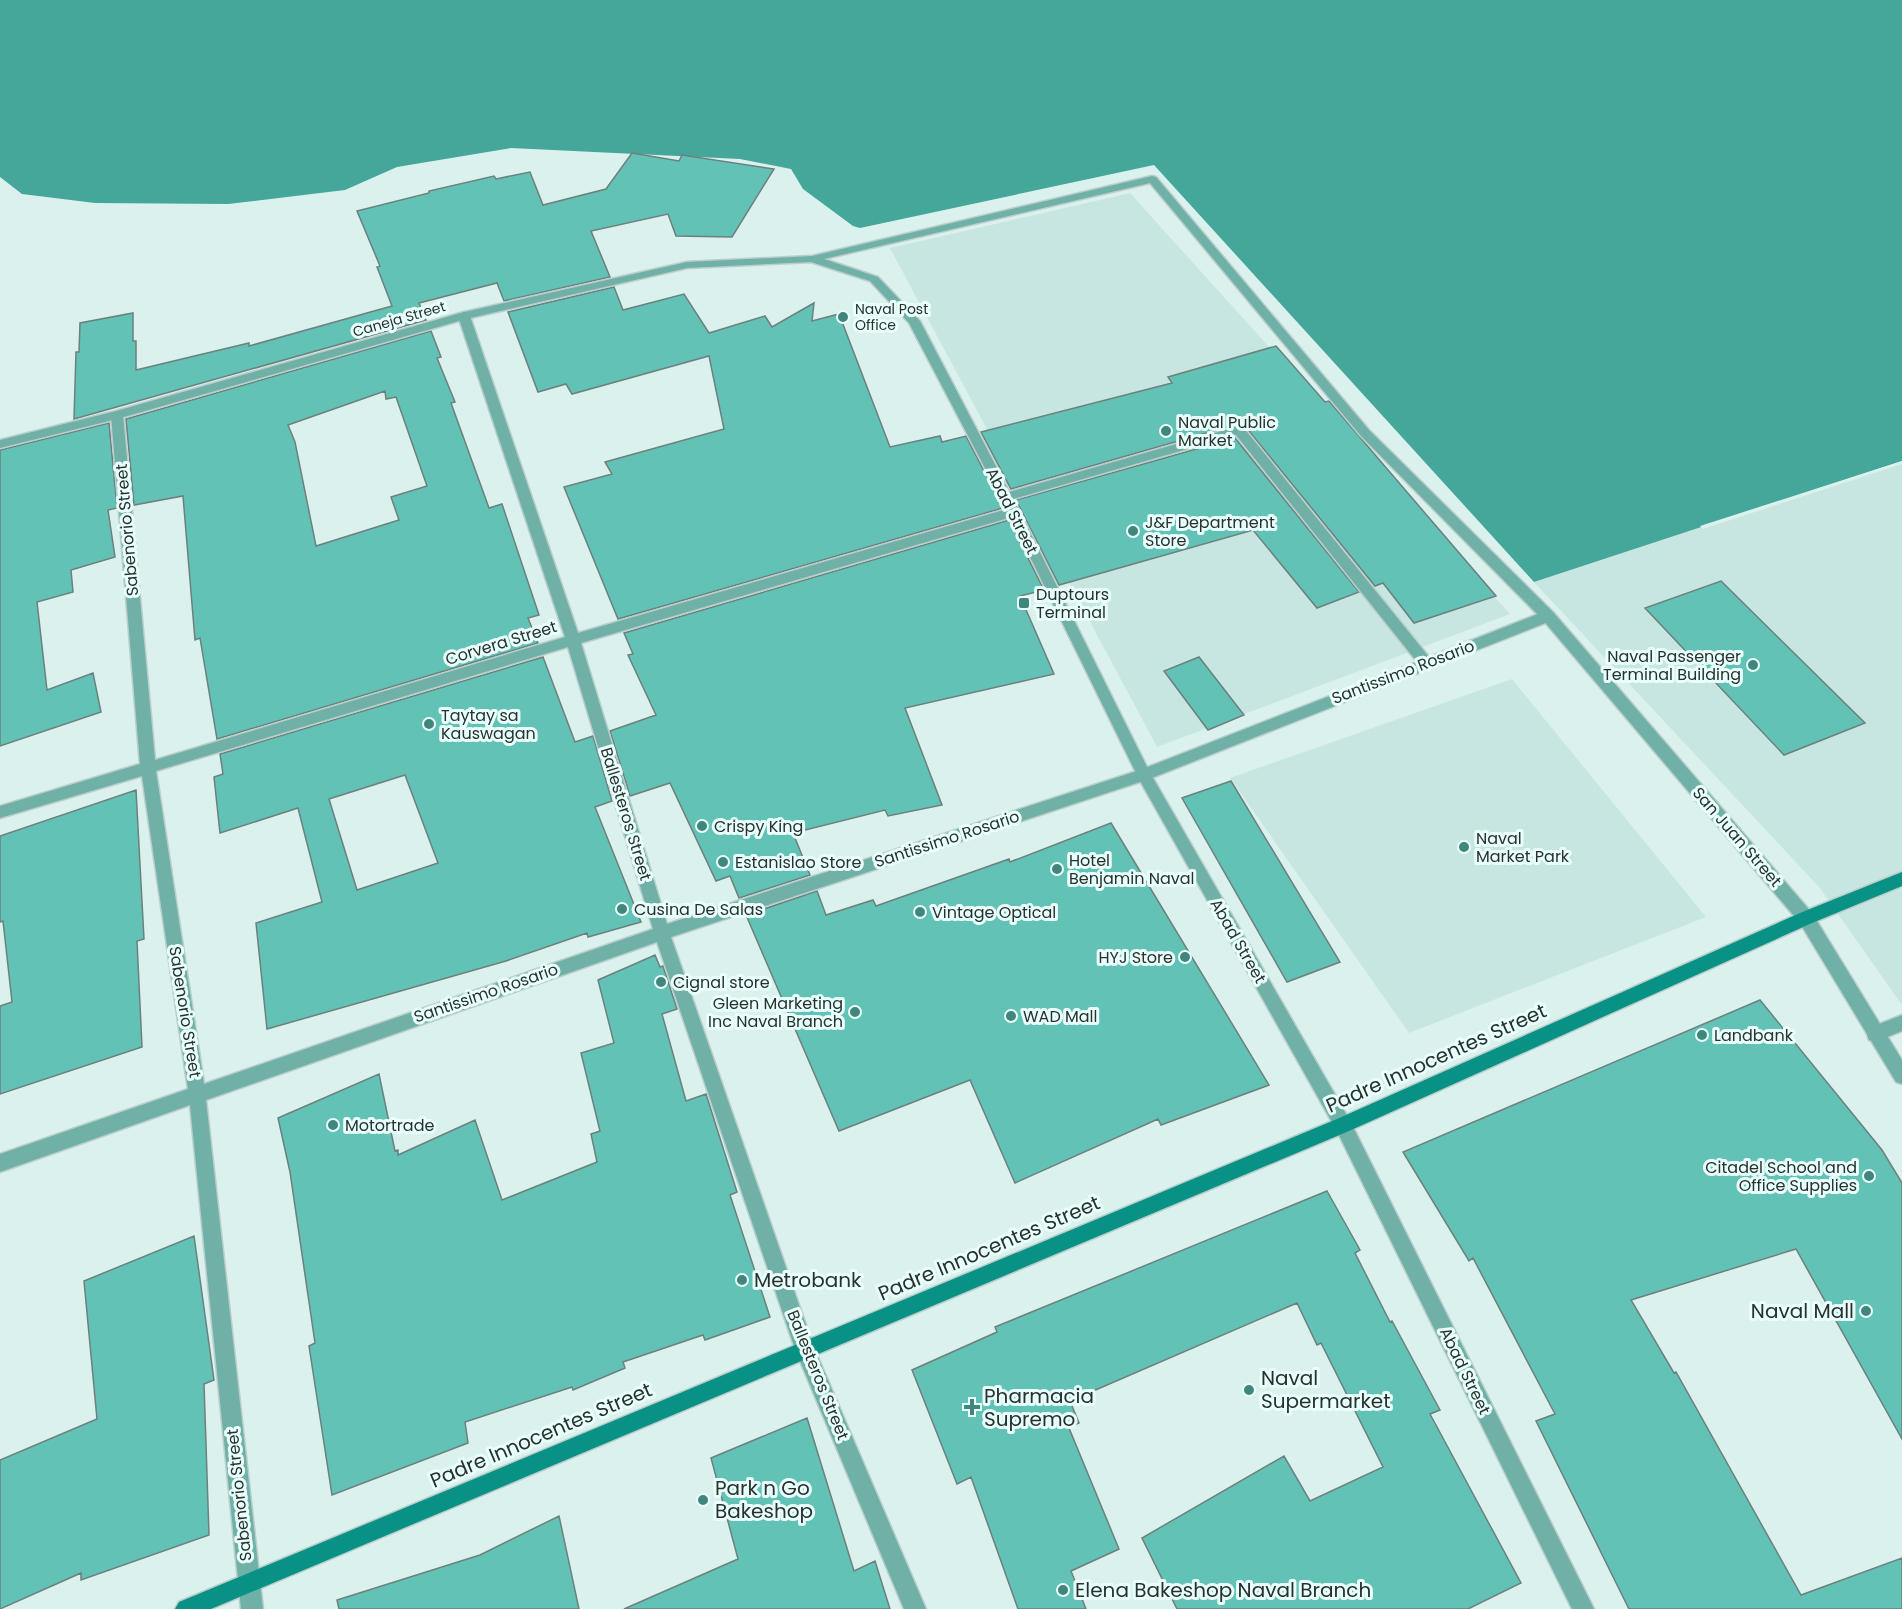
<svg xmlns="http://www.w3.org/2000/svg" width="1902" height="1609" font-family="Poppins,sans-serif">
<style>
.built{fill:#c7e6e1}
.water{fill:#45a69a}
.pier{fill:#dbf1ee}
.building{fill:#63c2b6;stroke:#6c807d;stroke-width:1.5;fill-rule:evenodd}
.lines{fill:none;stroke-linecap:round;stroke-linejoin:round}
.service-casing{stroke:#bbcecc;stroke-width:3}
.minor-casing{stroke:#bbcecc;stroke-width:3}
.tertiary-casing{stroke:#bbcecc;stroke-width:3}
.secondary-casing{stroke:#bbcecc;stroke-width:3}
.service{fill:#6fb0a7;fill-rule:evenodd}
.minor{fill:#6fb0a7;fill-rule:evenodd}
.tertiary{fill:#6fb0a7;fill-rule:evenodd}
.secondary{fill:#089286;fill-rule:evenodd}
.poi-dot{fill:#40867d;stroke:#e8fffb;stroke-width:2}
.labels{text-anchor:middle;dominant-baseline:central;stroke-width:6;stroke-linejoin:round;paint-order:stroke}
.far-poi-label{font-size:14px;fill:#283130;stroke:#e8fffb;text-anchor:start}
.far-street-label{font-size:14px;fill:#283130;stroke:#e8fffb}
.poi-label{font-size:16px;fill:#283130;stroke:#e8fffb;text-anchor:start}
.street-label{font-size:16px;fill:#283130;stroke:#e8fffb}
.near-street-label{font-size:20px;fill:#283130;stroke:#e8fffb}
.near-poi-label{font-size:20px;fill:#283130;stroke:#e8fffb;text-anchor:start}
</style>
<rect width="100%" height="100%" fill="#dbf1ee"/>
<path class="built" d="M1130,193L1510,614L1157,747L890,248Z
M1902,461V1005L1819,887L1534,582Z
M1512,679L1706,917L1409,1033L1230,778Z"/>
<path class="water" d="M0,0H1902V461L1534,582L1154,165L860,228L853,226L803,189L791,169L740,159L511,148L397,167L345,190L228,204L95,203L22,194L0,177Z"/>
<path class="pier" d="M1902,461V464L1703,529L1700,526Z"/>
<path class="building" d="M632,153L679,161L682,155L774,169L732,237L676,236L668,214L591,231L610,277L504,301L497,283L419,303L426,320L74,419L76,352H79L80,323L133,313V341H136V370L249,343V346L392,306L377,267L380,266L357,211L429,193V191L494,176L496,179L530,172L543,205L606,189Z
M614,287L623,310L684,294L709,333L765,316L772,327L814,303L812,321L839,314L890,447L940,436L942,442L966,436L1003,508L618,619L564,487L612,474L605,462L724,429L709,356L572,394L566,384L538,392L508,312Z
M431,331L441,357L437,358L455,402L451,403L489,508L502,504L539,615L528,618L538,643L217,739L200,638L195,640L183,496L134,505L126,419ZM385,391L386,399L396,397L427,486L391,497L399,520L316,546L295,442L288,425Z
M1276,346L1325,402L1329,401L1496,596L1414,623L1383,583L1375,586L1244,425L1238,424L1011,489L981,432L1172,383L1168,377Z
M109,423L117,508L108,510L115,557L71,570L73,592L37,602L47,690L93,673L101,712L0,746V450Z
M1235,438L1359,592L1317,608L1253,530L1059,585L1016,500Z
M1009,520L1044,590L1020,596L1054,674L905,708L942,805L888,816L885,810L793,833L810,875L739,898L730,876L716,881L670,783L630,796L610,731L656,715L628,655L633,654L624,633Z
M1721,581L1865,723L1784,755L1645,608Z
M543,657L575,742L593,736L612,801L595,807L641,922L588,937L587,933L506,961L267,1029L256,923L322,902L298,808L220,833L214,777L223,774L220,754ZM405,775L438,863L357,890L329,799Z
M1199,657L1244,715L1208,730L1164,671Z
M1231,781L1340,962L1287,982L1182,798Z
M136,790L144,939L137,941L142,1047L0,1094V1006L12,1002L3,921L0,922V836Z
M1111,823L1269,1085L1161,1125L1158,1119L1015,1183L970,1080L839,1131L746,915L817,891L826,915L873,900L876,906L1009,859L1010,862Z
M655,955L660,967L663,966L677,1009L662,1014L686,1101L706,1094L737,1192L730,1195L770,1317L705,1340L703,1335L623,1362L625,1368L573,1390L572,1387L465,1422L468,1443L332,1495L309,1346L315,1343L290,1172L278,1118L379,1074L395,1151L398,1150V1155L475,1120L502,1200L597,1162L591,1134L600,1131L581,1053L614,1043L598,980Z
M1760,1000L1882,1150L1902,1183V1439L1796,1249L1631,1300L1674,1373L1676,1372L1801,1595L1902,1558V1609H1629L1536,1421L1555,1414L1473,1258L1469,1261L1403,1152Z
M1327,1191L1360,1250L1355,1253L1390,1322L1392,1321L1440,1410L1430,1414L1521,1583L1468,1609H1177L1142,1538L1284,1456L1310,1501L1383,1467L1321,1343L1317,1345L1297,1303L1070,1401L1079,1423L1069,1428L1119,1549L1071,1571L1086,1609H1018L971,1477L957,1484L912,1370L997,1332L995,1327Z
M194,1236L214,1380L204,1384L209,1535L81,1580V1573L0,1609V1460L97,1419L84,1281Z
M807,1418L854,1571L875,1561L890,1609H624L738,1559L711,1458Z
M559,1516L579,1609H339L337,1600L480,1555Z"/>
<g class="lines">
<defs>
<path id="service" d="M1902,1015V1031L1875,1042L1869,1040L1867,1034L1869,1028Z"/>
<path id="minor" d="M464,312L470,316L578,633L1014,507L1020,512L1019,515L581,643L667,924L1140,770L1417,662L1236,435L1006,501L1000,497L1002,494L1239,426L1243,427L1429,657L1543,612L1548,611L1555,616L1553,620L1149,779L671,937L814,1348L926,1609H904L795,1349L657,942L206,1100L263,1609H241L190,1105L0,1172V1154L188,1089L142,776L0,818V806L140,764L111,415L117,411L123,415L155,760L565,637L458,316ZM568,647L653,929L204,1084L156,771Z"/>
<path id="tertiary" d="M1152,176L1156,177L1369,430L1553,612L1812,913L1902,1060V1084L1896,1082L1800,923L1543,620L1361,436L1150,183L824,259L878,277L920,321L1020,512L1149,771L1349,1119L1594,1609H1572L1337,1131L1139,779L1008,512L909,323L870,281L811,262L687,268L466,319L117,419L0,448V440L116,411L464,312L687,262L812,256Z"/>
<path id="secondary" d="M1902,872V886L1812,923L1349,1131L211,1609H175L179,1602L1337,1119L1800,913Z"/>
</defs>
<use href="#service" class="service-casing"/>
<use href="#minor" class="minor-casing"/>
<use href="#tertiary" class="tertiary-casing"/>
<use href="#secondary" class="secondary-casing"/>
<use href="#service" class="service"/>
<use href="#minor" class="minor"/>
<use href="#tertiary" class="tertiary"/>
<use href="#secondary" class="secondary"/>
</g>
<g class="poi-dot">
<circle cx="843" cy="317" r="6"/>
<circle cx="1166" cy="431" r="6"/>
<circle cx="1133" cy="531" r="6"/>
<rect x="1018" y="597" width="12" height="12" rx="3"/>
<circle cx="1753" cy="665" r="6"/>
<circle cx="429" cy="724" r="6"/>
<circle cx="702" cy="826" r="6"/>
<circle cx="1464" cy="847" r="6"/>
<circle cx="723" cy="862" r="6"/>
<circle cx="1057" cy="869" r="6"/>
<circle cx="622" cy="909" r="6"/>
<circle cx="920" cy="912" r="6"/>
<circle cx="1185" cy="957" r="6"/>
<circle cx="661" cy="982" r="6"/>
<circle cx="855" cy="1012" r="6"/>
<circle cx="1011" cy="1016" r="6"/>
<circle cx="1702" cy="1035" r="6"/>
<circle cx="333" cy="1125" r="6"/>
<circle cx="1869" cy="1176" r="6"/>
<circle cx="742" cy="1280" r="6"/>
<circle cx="1866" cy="1311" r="6"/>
<circle cx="1249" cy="1390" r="6"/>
<path d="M969 1398h6v6h6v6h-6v6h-6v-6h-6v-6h6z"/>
<circle cx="703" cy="1500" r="6"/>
<circle cx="1063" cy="1590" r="6"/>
</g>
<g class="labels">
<g class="far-poi-label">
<text x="855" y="309">Naval Post<tspan x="855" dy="16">Office</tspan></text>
</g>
<g class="far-street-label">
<text transform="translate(399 319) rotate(-16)">Caneja Street</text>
</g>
<g class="poi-label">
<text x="1178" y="422">Naval Public<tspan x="1178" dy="18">Market</tspan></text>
<text x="1145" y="522">J&amp;F Department<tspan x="1145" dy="18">Store</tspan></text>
<text x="1036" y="594">Duptours<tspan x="1036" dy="18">Terminal</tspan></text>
<text x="1741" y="656" text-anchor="end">Naval Passenger<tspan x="1741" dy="18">Terminal Building</tspan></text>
<text x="441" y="715">Taytay sa<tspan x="441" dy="18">Kauswagan</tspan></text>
<text x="714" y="826">Crispy King</text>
<text x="1476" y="838">Naval<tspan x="1476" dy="18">Market Park</tspan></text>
<text x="1069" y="860">Hotel<tspan x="1069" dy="18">Benjamin Naval</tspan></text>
<text x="735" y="862">Estanislao Store</text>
<text x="634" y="909">Cusina De Salas</text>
<text x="932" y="912">Vintage Optical</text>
<text x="1173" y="957" text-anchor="end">HYJ Store</text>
<text x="673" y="982">Cignal store</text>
<text x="843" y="1003" text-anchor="end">Gleen Marketing<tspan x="843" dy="18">Inc Naval Branch</tspan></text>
<text x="1023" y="1016">WAD Mall</text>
<text x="1714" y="1035">Landbank</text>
<text x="345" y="1125">Motortrade</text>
<text x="1857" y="1167" text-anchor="end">Citadel School and<tspan x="1857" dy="18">Office Supplies</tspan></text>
</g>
<g class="street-label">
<text transform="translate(1012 511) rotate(63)">Abad Street</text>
<text transform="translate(127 530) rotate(-95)">Sabenorio Street</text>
<text transform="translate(501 643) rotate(-17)">Corvera Street</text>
<text transform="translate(1403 672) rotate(-21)">Santissimo Rosario</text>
<text transform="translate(626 814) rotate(73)">Ballesteros Street</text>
<text transform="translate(1737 837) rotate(49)">San Juan Street</text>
<text transform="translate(947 839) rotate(-18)">Santissimo Rosario</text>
<text transform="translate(1238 941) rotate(60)">Abad Street</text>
<text transform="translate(486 993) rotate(-19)">Santissimo Rosario</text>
<text transform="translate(185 1012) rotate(81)">Sabenorio Street</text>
<text transform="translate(1465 1371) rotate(64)">Abad Street</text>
<text transform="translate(818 1375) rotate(68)">Ballesteros Street</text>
<text transform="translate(239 1495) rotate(-96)">Sabenorio Street</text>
</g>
<g class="near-street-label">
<text transform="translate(1436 1058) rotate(-24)">Padre Innocentes Street</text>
<text transform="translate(989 1248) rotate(-23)">Padre Innocentes Street</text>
<text transform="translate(541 1435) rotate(-23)">Padre Innocentes Street</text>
</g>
<g class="near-poi-label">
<text x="754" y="1280">Metrobank</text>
<text x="1854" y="1311" text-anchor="end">Naval Mall</text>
<text x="1261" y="1378">Naval<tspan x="1261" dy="23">Supermarket</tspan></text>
<text x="984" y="1396">Pharmacia<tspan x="984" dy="23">Supremo</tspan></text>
<text x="715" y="1488">Park n Go<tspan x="715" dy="23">Bakeshop</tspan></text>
<text x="1075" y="1590">Elena Bakeshop Naval Branch</text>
</g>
</g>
</svg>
